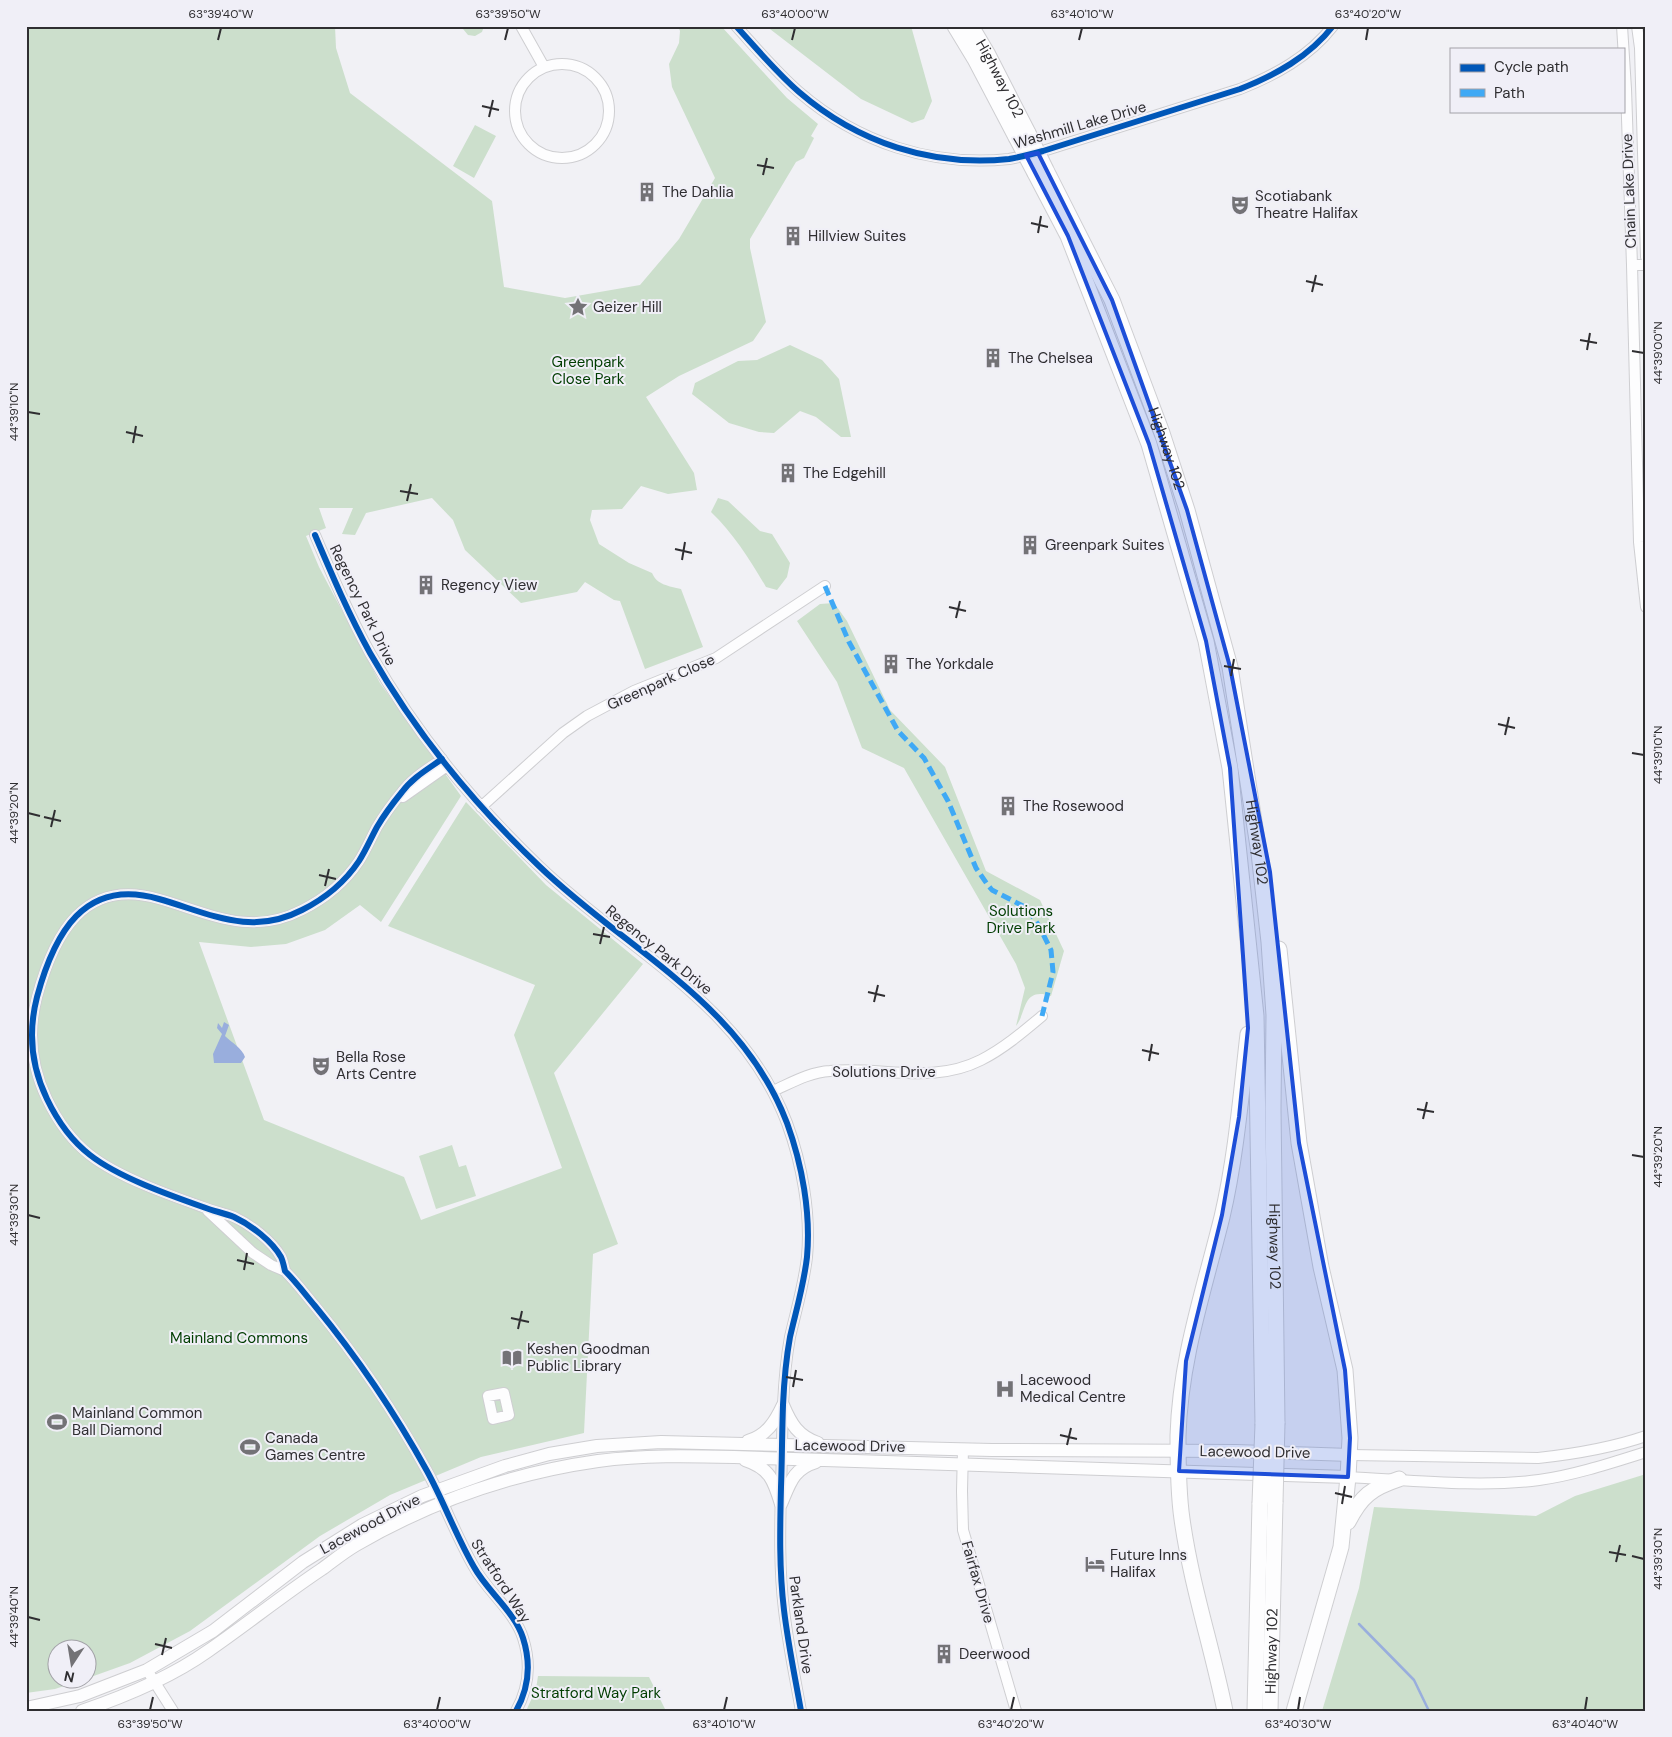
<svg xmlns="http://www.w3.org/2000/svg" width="1672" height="1737" font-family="'DM Sans',sans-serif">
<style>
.green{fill:#ccdfcc}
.water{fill:#99aedd}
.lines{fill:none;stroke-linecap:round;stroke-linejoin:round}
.stream{stroke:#99aedd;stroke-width:2.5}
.minor-casing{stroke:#ceced1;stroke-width:12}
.major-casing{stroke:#ceced1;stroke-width:14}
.highway-casing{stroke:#ceced1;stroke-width:17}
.minor{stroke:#fdfdfe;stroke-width:10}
.major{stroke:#fdfdfe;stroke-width:12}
.highway{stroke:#fdfdfe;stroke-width:15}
.highway-bridge-casing{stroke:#ceced1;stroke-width:17;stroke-linecap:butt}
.highway-bridge{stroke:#fdfdfe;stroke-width:15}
.quiet{stroke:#3fa9f5;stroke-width:5;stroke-dasharray:10 5;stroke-linecap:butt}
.cycleway-casing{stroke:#f0eff7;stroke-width:9}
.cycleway{stroke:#0057b8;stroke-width:6}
.marked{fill:#1d4ed8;fill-opacity:0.2;stroke:#1d4ed8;stroke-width:4;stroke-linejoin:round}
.ticks{fill:none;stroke:#2f2e31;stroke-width:2}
.labels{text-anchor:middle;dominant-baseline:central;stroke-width:4;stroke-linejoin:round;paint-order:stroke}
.street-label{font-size:15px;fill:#2f2e31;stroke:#f0eff7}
.poi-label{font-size:15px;fill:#2f2e31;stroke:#f0eff7;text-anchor:start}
.park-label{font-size:15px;fill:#003d00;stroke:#f0eff7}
.neatline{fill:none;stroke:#2f2e31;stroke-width:2}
.ticks-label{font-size:12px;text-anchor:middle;fill:#2f2e31}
</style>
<rect width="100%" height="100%" fill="#f1f1f5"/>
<path class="green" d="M26,26H335L336,48L350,93L492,201L504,287L565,298L640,285L679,239L715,178L672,87L669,64L679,43L680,31L678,26H721L787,98L818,124L811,136L814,138L804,158L796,162L750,239V248L766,322L753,341L679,376L646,397L694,473L697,490L668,494L641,486L622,509L592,510L590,520L599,544L629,563L652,573C657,585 669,586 681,589L703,647L645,669L620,601L614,600L585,582L577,592L521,603L465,550L453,520L432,498L366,513L355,535L342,534L353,508H319L326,528L306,536L319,567L380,683L461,796L381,922L360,905L325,930L286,944L251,947L199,942L264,1120L404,1177L421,1220L562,1168L514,1035L535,985L388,926L466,802L546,885L643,964L554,1073L618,1244L593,1254L584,1433L481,1457L390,1495L320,1536L190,1631L130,1663L88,1678V1650H58V1680H82L55,1689L26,1693Z
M462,26H484L482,32L475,36L468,35L463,29Z
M766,26H911L932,101L924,119L912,123L861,99Z
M475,125L496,136L474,178L453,166Z
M790,345L822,360L839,379L851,437H841L816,417L800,411L774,433L759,432L729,423L692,394L695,383L738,361L757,360Z
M718,498L728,501L760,531L772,534L790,563L787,577L777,590L766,587C750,560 734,534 711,512Z
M834,603L847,621L890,710L945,767L986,871L1040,900L1064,951L1051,996C1022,987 1027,1012 1016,1026L1025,988L1016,964L904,768L862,748L837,682L797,621L820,604Z
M452,1145L459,1167L466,1165L476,1196L436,1209L419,1156Z
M1646,1474V1711H1322L1359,1588L1374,1507L1536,1516L1575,1496Z
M538,1676L649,1677L666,1711H526L536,1689Z"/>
<path class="water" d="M224,1022L229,1025L225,1036C232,1043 242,1048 245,1057L241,1063H214L213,1054L222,1034L217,1028L218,1023L222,1028Z"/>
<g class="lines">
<path class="stream" d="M1359,1624L1414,1680L1429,1711"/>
<defs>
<path id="minor" d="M521,26L544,67
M736,26C756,48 776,72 799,92C858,143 932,167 1009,159C1021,157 1032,154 1043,151L1240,89C1275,75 1309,57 1333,26
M1622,26L1626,89L1632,265L1639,542L1646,607
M1637,26L1640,48L1646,257
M515 111a47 47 0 1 1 94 0a47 47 0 1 1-94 0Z
M1632,265H1646
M315,535C332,575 349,615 370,653C415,732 474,804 539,866C627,951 741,1002 787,1123C802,1164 811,1213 807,1257C804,1284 796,1311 790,1337C786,1359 784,1383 783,1405C782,1432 782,1460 781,1487C780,1528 779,1569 784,1610C788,1644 795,1677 801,1711
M442,759C428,769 412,778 402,792C393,803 384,815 377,827C371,838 366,850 359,861C345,882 324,899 302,910C250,937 209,913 159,899C84,877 54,934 37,997C28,1032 31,1066 47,1099C57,1120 72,1141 90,1155C118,1177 169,1195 203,1207C213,1211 224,1213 234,1217C251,1225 272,1241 281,1257C283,1261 284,1267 285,1271C296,1282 305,1294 315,1306C357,1357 395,1413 427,1471C444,1502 456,1536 474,1567C487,1591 515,1612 523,1638C531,1663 529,1688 516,1711
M403,797L447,766
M481,807L563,733L587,716L634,691L716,658L825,586
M773,1091C791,1083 810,1072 830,1071C881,1066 932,1085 981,1060C1003,1049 1023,1032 1042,1016
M208,1211L253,1253L271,1265L285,1271
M504,1393L509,1415L493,1419L488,1396Z
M963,1449L962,1491L963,1530L1016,1711
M1350,1455L1538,1458C1575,1454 1611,1448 1646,1436
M1348,1477C1409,1480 1480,1488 1539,1480C1575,1475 1611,1463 1646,1452
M147,1670L173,1711"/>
<path id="major" d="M783,1405C791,1424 798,1436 818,1443
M748,1441C767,1435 775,1422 783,1405
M745,1460C770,1468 774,1481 781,1504
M781,1504C790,1483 793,1469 816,1462
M26,1708L80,1696L147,1670L213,1631L303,1562L362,1525L422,1496L505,1466L549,1454L597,1446L661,1442L992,1450L1236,1451L1350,1455
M82,1711C126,1696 170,1678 208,1651C247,1624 283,1595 322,1569C333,1561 344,1552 356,1545C430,1502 513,1473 598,1461C643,1455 689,1456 734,1457L1348,1477"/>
<g id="highway">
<path d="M955,26L975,59L1016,137"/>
<path id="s1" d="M971,26L987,53L1028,133"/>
<path id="s2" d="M1046,170L1112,300L1162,433L1187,510L1230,667L1259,853L1269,942L1274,1015L1273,1109L1277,1423"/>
<path d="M1035,173L1068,236L1149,444L1206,641L1230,768L1256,1016L1263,1424"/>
<path d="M1279,949L1299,1143L1321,1267L1345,1370L1350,1438L1348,1477L1341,1547L1294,1711"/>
<path d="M1348,1522C1361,1496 1372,1488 1399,1479"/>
<path d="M1225,1711C1212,1647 1191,1584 1182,1519C1178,1492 1178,1463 1178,1436C1180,1360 1204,1290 1222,1217C1236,1157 1241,1095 1248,1034"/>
<path d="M1255,1711L1260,1503"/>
<path id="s3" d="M1270,1711L1275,1502"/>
</g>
</defs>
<use href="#minor" class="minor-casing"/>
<use href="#major" class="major-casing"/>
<use href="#highway" class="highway-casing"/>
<use href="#minor" class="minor"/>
<use href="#major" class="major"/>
<use href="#highway" class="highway"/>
<defs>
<path id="highway-bridge" d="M1028,133L1046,170
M1016,137L1035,173
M1275,1502L1277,1423
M1260,1503L1263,1424"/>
</defs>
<use href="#highway-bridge" class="highway-bridge-casing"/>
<use href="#highway-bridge" class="highway-bridge"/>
<path class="quiet" d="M825,586L849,642L898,731L924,758L929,767L948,801L976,868L987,884L992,890L1027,908L1039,926L1051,950L1053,972L1042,1016"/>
<defs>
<path id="cycleway" d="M736,26C756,48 776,72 799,92C858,143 932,167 1009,159C1021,157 1032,154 1043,151L1240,89C1275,75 1309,57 1333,26
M315,535C332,575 349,615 370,653C415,732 474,804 539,866C627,951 741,1002 787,1123C802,1164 811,1213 807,1257C804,1284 796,1311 790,1337C786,1359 784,1383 783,1405C782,1432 782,1460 781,1487C780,1528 779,1569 784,1610C788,1644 795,1677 801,1711
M442,759C428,769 412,778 402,792C393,803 384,815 377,827C371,838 366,850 359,861C345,882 324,899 302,910C250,937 209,913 159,899C84,877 54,934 37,997C28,1032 31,1066 47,1099C57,1120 72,1141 90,1155C118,1177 169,1195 203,1207C213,1211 224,1213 234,1217C251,1225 272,1241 281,1257C283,1261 284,1267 285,1271C296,1282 305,1294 315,1306C357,1357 395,1413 427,1471C444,1502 456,1536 474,1567C487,1591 515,1612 523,1638C531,1663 529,1688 516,1711"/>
</defs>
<use href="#cycleway" class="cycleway-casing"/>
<use href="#cycleway" class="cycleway"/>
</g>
<path class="marked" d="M1038,153L1112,300L1187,510L1230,667L1270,872L1299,1143L1345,1370L1350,1438L1348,1477L1179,1471L1186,1361L1222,1215L1239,1117L1248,1028L1230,768L1206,641L1149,444L1068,236L1026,155Z"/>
<path class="ticks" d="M218,40L221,28M505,40L508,28M792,40L795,28M1079,40L1082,28M1366,40L1368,28M482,106L499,110M489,117L493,100M757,165L774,168M763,175L767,158M1031,223L1048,227M1038,233L1041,216M1306,281L1323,285M1312,292L1316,275M1580,340L1597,343M1587,350L1590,333M1632,351L1644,353M28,412L40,414M126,432L143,436M133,443L136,426M400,491L418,494M407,501L411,484M675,549L692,553M682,560L685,542M949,607L966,611M956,618L960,601M1224,666L1241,669M1231,676L1234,659M1498,724L1515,728M1505,735L1509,717M1632,753L1644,755M28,813L40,816M44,817L61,821M51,827L55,810M319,875L336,879M325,886L329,869M593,934L610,937M600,944L604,927M868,992L885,996M874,1002L878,985M1142,1050L1159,1054M1149,1061L1152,1044M1417,1109L1434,1112M1423,1119L1427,1102M1632,1155L1644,1157M28,1215L40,1218M237,1260L254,1264M244,1270L247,1253M511,1318L529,1322M518,1329L522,1311M786,1377L803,1380M793,1387L796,1370M1060,1435L1077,1439M1067,1445L1071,1428M1335,1493L1352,1497M1342,1504L1345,1486M1609,1552L1626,1555M1632,1556L1644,1559M1616,1562L1620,1545M28,1617L40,1620M155,1644L172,1648M162,1655L166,1638M150,1710L153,1697M437,1710L440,1697M724,1710L727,1697M1011,1710L1014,1697M1298,1710L1300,1697M1585,1710L1587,1697"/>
<defs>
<symbol id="building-bare" viewBox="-9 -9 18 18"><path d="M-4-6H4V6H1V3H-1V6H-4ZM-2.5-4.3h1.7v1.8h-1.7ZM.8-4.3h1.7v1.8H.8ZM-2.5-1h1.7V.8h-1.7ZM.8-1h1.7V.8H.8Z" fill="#737276" stroke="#f0eff7" stroke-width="2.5" paint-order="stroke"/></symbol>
<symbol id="theatre-bare" viewBox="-9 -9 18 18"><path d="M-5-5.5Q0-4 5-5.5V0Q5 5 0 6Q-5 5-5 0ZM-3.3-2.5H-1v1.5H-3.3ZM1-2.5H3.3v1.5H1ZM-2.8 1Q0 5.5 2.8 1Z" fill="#737276" stroke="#f0eff7" stroke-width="2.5" paint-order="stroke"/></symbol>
<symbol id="sight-bare" viewBox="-9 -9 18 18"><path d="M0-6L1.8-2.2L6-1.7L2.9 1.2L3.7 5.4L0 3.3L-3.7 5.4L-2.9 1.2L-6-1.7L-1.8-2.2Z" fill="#737276" stroke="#f0eff7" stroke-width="2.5" paint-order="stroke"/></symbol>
<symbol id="library-bare" viewBox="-9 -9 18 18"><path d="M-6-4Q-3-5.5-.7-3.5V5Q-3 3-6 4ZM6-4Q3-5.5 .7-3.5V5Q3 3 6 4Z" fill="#737276" stroke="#f0eff7" stroke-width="2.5" paint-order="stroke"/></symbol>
<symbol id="hospital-bare" viewBox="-9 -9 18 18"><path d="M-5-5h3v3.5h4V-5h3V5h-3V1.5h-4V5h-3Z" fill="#737276" stroke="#f0eff7" stroke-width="2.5" paint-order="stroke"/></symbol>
<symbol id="stadium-bare" viewBox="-9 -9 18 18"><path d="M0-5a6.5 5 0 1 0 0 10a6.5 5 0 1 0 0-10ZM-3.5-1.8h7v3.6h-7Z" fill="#737276" stroke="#f0eff7" stroke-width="2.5" paint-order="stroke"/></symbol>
<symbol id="hotel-bare" viewBox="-9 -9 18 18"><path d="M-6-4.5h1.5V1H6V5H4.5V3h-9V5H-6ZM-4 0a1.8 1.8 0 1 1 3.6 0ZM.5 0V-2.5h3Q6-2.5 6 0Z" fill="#737276" stroke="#f0eff7" stroke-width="2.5" paint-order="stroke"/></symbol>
</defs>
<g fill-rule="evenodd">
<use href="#building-bare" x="633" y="178" width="28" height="28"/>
<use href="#theatre-bare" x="1226" y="191" width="28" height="28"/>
<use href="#building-bare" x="779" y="222" width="28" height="28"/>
<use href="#sight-bare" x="564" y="293" width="28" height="28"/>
<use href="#building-bare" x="979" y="344" width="28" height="28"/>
<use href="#building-bare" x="774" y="459" width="28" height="28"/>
<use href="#building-bare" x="1016" y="531" width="28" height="28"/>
<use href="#building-bare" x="412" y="571" width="28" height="28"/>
<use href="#building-bare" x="877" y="650" width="28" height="28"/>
<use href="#building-bare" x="994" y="792" width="28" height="28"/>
<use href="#theatre-bare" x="307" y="1052" width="28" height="28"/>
<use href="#library-bare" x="498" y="1344" width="28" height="28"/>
<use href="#hospital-bare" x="991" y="1375" width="28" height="28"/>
<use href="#stadium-bare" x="43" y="1408" width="28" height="28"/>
<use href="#stadium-bare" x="236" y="1433" width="28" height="28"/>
<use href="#hotel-bare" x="1081" y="1550" width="28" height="28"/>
<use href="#building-bare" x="930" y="1640" width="28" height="28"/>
</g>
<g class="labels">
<g class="street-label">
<text stroke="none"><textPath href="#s1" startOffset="60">Highway 102</textPath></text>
<text transform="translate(1080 125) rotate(-16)">Washmill Lake Drive</text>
<text transform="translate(1629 191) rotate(-92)">Chain Lake Drive</text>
<text stroke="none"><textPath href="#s2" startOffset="304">Highway 102</textPath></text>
<text transform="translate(363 605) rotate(64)">Regency Park Drive</text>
<text transform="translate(661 682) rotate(-24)">Greenpark Close</text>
<text stroke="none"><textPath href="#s2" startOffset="709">Highway 102</textPath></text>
<text transform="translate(659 950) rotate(39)">Regency Park Drive</text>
<text x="884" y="1072">Solutions Drive</text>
<text stroke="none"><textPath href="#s2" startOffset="1114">Highway 102</textPath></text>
<text transform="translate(850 1446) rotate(1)">Lacewood Drive</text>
<text transform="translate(1255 1452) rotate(1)">Lacewood Drive</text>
<text transform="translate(370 1524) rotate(-28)">Lacewood Drive</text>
<text transform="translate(501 1581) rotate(57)">Stratford Way</text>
<text transform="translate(978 1582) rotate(74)">Fairfax Drive</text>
<text transform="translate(801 1625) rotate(82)">Parkland Drive</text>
<text stroke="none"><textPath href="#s3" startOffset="60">Highway 102</textPath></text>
</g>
<g class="poi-label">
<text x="662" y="192">The Dahlia</text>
<text x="1255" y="196">Scotiabank<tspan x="1255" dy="17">Theatre Halifax</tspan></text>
<text x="808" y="236">Hillview Suites</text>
<text x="593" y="307">Geizer Hill</text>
<text x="1008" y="358">The Chelsea</text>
<text x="803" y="473">The Edgehill</text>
<text x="1045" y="545">Greenpark Suites</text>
<text x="441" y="585">Regency View</text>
<text x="906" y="664">The Yorkdale</text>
<text x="1023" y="806">The Rosewood</text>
<text x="336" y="1057">Bella Rose<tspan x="336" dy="17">Arts Centre</tspan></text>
<text x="527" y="1349">Keshen Goodman<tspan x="527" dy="17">Public Library</tspan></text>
<text x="1020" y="1380">Lacewood<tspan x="1020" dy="17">Medical Centre</tspan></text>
<text x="72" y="1413">Mainland Common<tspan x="72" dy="17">Ball Diamond</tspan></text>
<text x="265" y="1438">Canada<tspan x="265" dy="17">Games Centre</tspan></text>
<text x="1110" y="1555">Future Inns<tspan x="1110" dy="17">Halifax</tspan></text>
<text x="959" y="1654">Deerwood</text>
</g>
<g class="park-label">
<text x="588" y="362">Greenpark<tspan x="588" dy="17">Close Park</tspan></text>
<text x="1021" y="911">Solutions<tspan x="1021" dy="17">Drive Park</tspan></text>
<text x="239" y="1338">Mainland Commons</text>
<text x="596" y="1693">Stratford Way Park</text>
</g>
</g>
<rect width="1672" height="1737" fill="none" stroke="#f0eff7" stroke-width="55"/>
<rect x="1450" y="48" width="175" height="65" fill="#f0eff7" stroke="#a3a2a8"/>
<rect x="1460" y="64" width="25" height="8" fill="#0057b8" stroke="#a3a2a8"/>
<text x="1494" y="72" font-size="15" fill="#2f2e31">Cycle path</text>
<rect x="1460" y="89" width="25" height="8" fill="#3fa9f5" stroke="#a3a2a8"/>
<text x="1494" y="98" font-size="15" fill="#2f2e31">Path</text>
<g transform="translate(72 1664) rotate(192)"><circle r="24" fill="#f0eff7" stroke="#a3a2a8"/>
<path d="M0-4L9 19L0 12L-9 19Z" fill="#737276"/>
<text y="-8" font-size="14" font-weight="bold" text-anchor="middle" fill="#2f2e31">N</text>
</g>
<rect x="28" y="28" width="1616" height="1682" class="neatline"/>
<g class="ticks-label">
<text x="221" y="18">63°39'40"W</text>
<text x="508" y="18">63°39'50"W</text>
<text x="795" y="18">63°40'00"W</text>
<text x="1082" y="18">63°40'10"W</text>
<text x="1368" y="18">63°40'20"W</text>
<text transform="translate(1658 353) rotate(-90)" y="4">44°39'00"N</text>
<text transform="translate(14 412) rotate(-90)" y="4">44°39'10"N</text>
<text transform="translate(1658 755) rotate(-90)" y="4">44°39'10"N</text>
<text transform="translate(14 813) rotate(-90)" y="4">44°39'20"N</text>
<text transform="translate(1658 1157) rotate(-90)" y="4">44°39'20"N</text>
<text transform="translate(14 1215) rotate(-90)" y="4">44°39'30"N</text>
<text transform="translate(1658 1559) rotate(-90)" y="4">44°39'30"N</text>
<text transform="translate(14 1617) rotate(-90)" y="4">44°39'40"N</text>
<text x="150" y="1728">63°39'50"W</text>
<text x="437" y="1728">63°40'00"W</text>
<text x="724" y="1728">63°40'10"W</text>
<text x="1011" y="1728">63°40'20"W</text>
<text x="1298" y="1728">63°40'30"W</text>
<text x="1585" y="1728">63°40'40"W</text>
</g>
</svg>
